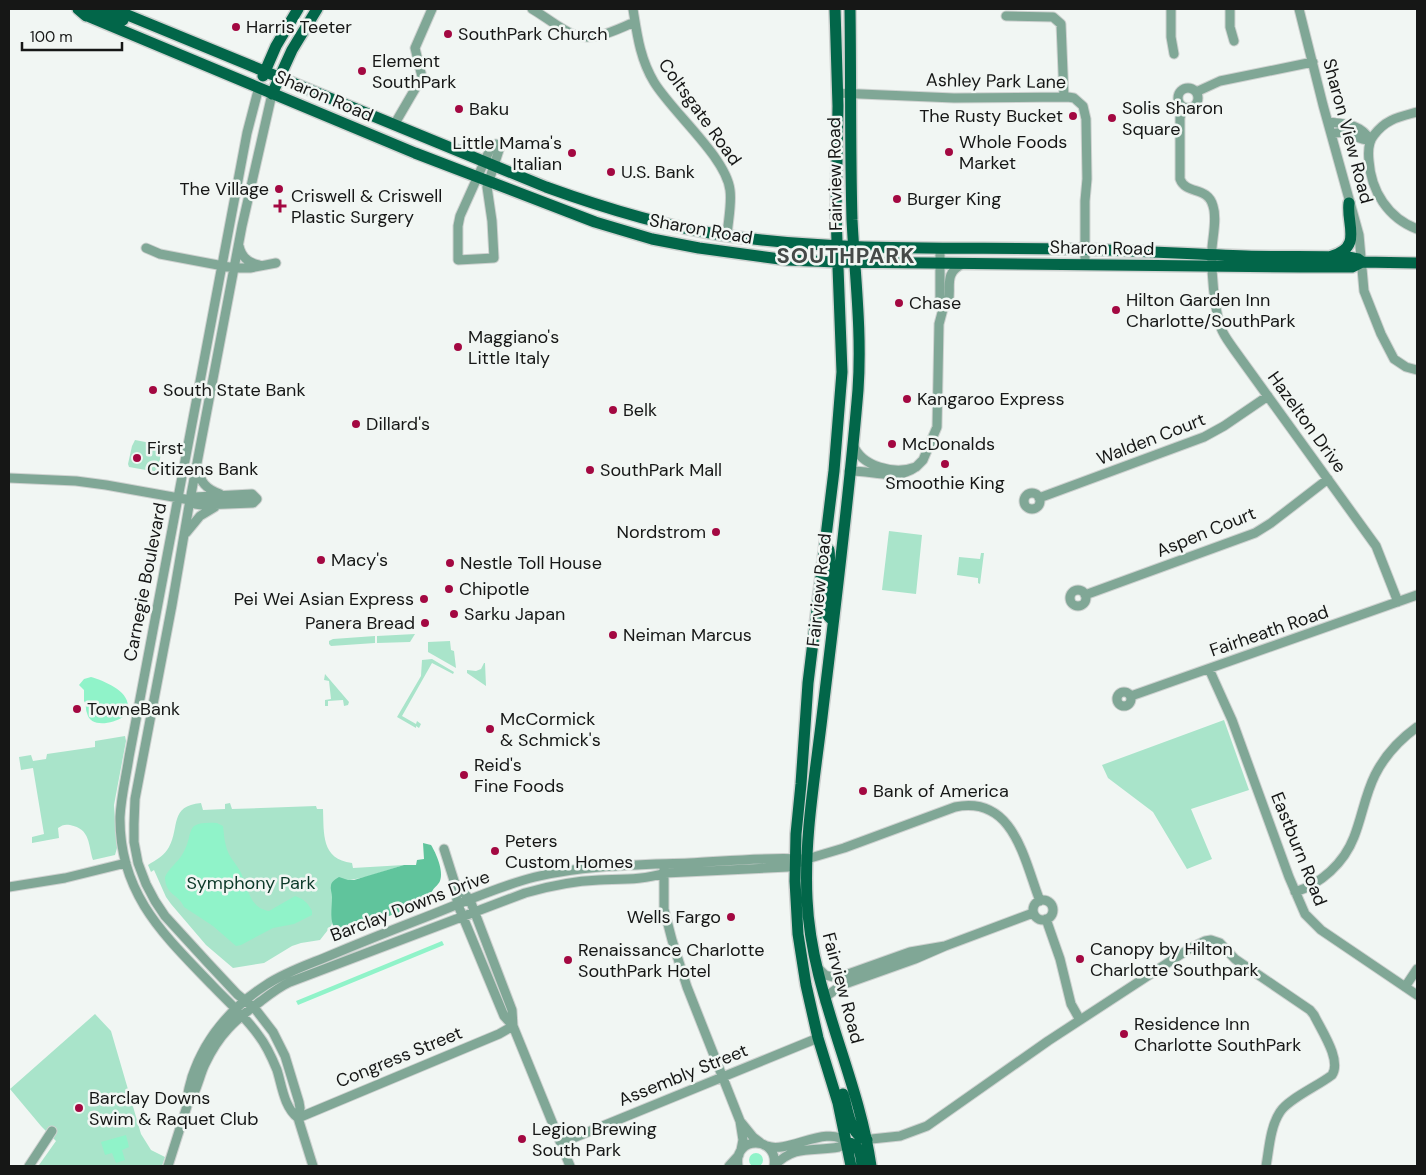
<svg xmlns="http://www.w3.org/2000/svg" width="1426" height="1175" font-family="'DM Sans',sans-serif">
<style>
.green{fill:#a9e4ca}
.forest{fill:#60c49c}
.water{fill:#90f3c9}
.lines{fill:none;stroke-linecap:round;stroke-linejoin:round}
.minor-casing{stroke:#ced2d0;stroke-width:11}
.major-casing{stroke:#ced2d0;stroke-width:14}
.minor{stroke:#80a796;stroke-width:9}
.major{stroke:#026649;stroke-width:11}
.poi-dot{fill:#a30841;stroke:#f1f6f3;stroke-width:2}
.labels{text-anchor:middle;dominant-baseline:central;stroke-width:5;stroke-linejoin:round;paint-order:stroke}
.poi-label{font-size:18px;fill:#161716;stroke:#f1f6f3;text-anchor:start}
.street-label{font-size:18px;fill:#161716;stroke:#f1f6f3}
.park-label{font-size:18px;fill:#0b3828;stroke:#f1f6f3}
.district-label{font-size:22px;font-weight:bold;letter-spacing:1px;fill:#464a48;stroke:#f1f6f3}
</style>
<rect width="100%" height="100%" fill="#f1f6f3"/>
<path class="green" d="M135,440L166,446L167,454L161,452L159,466L164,470L163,473L129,467L128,464L132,446Z
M889,531L922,535L916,594L882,590Z
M981,553H984L980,584L978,583V578L957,575L959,557L980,559Z
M415,634L410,642L377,643V636Z
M375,636V643L331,646L329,644V641L333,639Z
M450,641L451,650L454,651L456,668L428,652V642Z
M432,659L454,672L453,674L432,663L402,716L416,724L417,721L421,724L419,728L416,726V728L397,717L421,676L422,660Z
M484,663H485L486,686L467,673V670L476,671L481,669Z
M325,674L349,702L348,705L344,706L343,700L328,701V706H325V700L331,699L329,681L324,680Z
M1224,720L1249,790L1191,809L1212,859L1187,869L1153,812L1108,778L1102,765Z
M125,736L126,741L114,805L117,848L115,855L93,860C88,845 91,829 70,825C65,824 62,825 58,828L59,838L32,843V837L44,834L33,768L21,770L19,757L31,755L33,761L46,759L47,754L95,747V741Z
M201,803L203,810L225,809V804L230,803L232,809L316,806L317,809H323C324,834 321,859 352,863L353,868L404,865L366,877L350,880L331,926L320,940L301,943L292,946L264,963L233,968L206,945L171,904L166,897L154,870L151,872L148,865C156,860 165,855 169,847C180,827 169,806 201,803Z
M95,1014L111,1031L141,1134L151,1150L165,1157L162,1166L39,1165L56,1141L41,1126L10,1089Z"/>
<path class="forest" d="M423,843L431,845C436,853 444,871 440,881C436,889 431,887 431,899L406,910L343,932H336C329,921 332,909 332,897C332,893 330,889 331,885C332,881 336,879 339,877L348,880H354L404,865H416L417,860L424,859Z"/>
<path class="water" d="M91,677C108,682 140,696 123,717C112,724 90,728 87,713C85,708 87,705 84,701V690L79,685L84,679Z
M217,823L223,826C224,833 224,840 226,846C228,856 235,862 240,871C248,885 248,908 269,911L295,896C304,899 308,903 312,911V915L294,924L273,928L241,945L236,946L213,926L184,907C179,894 165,895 165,877C169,868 177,863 182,855C196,833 181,821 217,823Z
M442,941L444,945L298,1005L296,1001Z
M126,1135L129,1147L122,1150L125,1160L116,1163L112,1153L105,1155L101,1142Z
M749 1160a7 7 0 1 1 14 0a7 7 0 1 1-14 0Z"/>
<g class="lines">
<defs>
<path id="minor" d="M532,9C543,15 564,32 575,35C595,42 617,29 635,22
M633,9C637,34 640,59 654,82C672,112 726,157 730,190C732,204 728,221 727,236
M1171,9V37L1174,54
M1230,9V27L1234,41
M1299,9L1323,105L1359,235L1364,291L1381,334L1394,359L1406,367L1417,370
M1006,16L1053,17L1061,24L1064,97
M259,87L247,133L129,757C126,777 121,797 120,817C119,894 164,935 213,986C228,1002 246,1017 259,1036C267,1046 272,1058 277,1070C282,1086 284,1107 298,1118
M1178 98a10 10 0 1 1 20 0a10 10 0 1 1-20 0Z
M1196,92L1220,81L1313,62
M837,93L954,98L1068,97L1074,98L1083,106L1086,119L1087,179L1085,201V265
M272,94L242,226L190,500L172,605L135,799L134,824V842L138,863L146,884L155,901L165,916L208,963L237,994L256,1010L273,1032L285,1056L299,1102L300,1108L298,1118L313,1166
M1183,107L1180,118V179C1186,195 1208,186 1213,206C1217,218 1213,235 1212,248C1211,270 1214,308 1221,328C1224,336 1229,342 1233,348L1376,546L1398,602
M1417,112C1399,117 1386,119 1374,135C1368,142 1368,152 1369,161C1371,191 1388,218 1417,229
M1328,122C1345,124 1361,124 1370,140C1355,141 1353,128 1331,134
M394,125L422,77L415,48L432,9
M496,144L499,150L487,187L492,221L494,258L458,260V226L460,216L491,147Z
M239,246C241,256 248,263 259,265
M146,248L160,254L234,268H250L276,263
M940,248V302L943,309C958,296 938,275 963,264
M916,467L923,460L937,427L939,324L943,309
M198,468C200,482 206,489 220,494
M849,471C873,470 894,482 916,467C895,475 861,467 853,444
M9,478L76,481L106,485L190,500L195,504L202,505L253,503L257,499L252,494L195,497L190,500
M1024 501a8 8 0 1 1 16 0a8 8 0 1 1-16 0Z
M1039,498L1204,437L1224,426L1268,396
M186,533L200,516L215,507
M1070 598a8 8 0 1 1 16 0a8 8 0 1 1-16 0Z
M1085,595L1255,533L1271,523L1328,479
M1209,669L1232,720L1289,877L1305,914L1321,930L1417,995
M1117 699a7 7 0 1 1 14 0a7 7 0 1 1-14 0Z
M1131,696L1417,595
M444,849L457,890L456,895L458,905L504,1016L513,1026L512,1010L470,900L464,893L457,890
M664,869V909L672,940L687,987L740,1121
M9,887L65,878L126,863
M1295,892C1321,884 1344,863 1354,837C1362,817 1365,795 1375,775C1385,755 1399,740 1417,727
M1033 910a10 10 0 1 1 20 0a10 10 0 1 1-20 0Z
M1046,919L1060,959L1071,1004L1080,1020
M945,946L1033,913
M817,967L825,975L837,978L910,952L945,946L915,959L842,985L828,995L825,1002
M1405,987L1417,969
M188,1103C186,1094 190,1086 192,1077C205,1038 232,1007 266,985C284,973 304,966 324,958C355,945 387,932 418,920C455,906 498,886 535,877C585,865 638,865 689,863C727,861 764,857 802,859
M298,1118L499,1034L513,1026L570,1166
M862,1140L900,1136L927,1126L1048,1041L1189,949L1205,941L1211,940L1220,943L1235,959L1310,1010L1314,1015C1321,1030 1342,1060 1332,1075C1318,1086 1288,1099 1280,1112C1270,1127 1269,1150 1266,1166
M561,1143L818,1038
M767,1146C788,1154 827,1124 847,1142
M741,1150L743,1140L740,1121L753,1137L762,1144
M29,1166L52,1131
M168,1166L188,1103C197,1093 199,1076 205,1064C219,1034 235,1020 261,1001C270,994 279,987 290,982L525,893C549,886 574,881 599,880C621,879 643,880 665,873L788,867L807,859L844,848L955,807C1014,795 1024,860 1040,901
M729,1166L739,1155
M738,1166C733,1135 779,1136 774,1166
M774,1166C795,1144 813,1152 839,1147C843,1146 846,1143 849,1142"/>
<path id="major" d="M78,9L85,15L415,153L595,222L652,239L699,248L787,260L837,262L1301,267H1352L1362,262
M113,9L546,187C604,208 662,226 722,235C837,252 952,247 1067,249C1127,250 1187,254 1246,256C1280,257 1314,256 1348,257L1358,259L1362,262L1417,263
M835,9L838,106L836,215L842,372L834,471L808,683L801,784L796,834L795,881L798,934L806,985L818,1038L838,1103L851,1166
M850,9C851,79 850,150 852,220C855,277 862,333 858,390C849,499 835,608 822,717C815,777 804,838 807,899C811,992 858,1075 871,1166
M86,16L92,11H96L123,20
M263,76L276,46L298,9
M272,94L292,50L317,9
M1332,256C1363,247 1346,224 1349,203
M829,550C832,569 823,595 826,611C827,615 829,618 833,620
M843,1094C848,1108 849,1135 867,1140
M847,1142C860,1145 861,1154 862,1166"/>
</defs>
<use href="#minor" class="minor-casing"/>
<use href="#major" class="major-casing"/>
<use href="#minor" class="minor"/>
<use href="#major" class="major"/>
</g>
<g class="poi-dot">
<circle cx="236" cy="27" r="5"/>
<circle cx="448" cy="34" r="5"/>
<circle cx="362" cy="71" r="5"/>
<circle cx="459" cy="109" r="5"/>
<circle cx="1073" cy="116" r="5"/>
<circle cx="1112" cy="118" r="5"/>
<circle cx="949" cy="152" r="5"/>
<circle cx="572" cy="153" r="5"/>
<circle cx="611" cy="172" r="5"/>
<circle cx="279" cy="189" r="5"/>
<circle cx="897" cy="199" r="5"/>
<path d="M277.5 198.5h5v5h5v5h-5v5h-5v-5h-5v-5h5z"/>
<circle cx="899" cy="303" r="5"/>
<circle cx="1116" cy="310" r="5"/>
<circle cx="458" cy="347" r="5"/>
<circle cx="153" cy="390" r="5"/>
<circle cx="907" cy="399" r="5"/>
<circle cx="613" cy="410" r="5"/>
<circle cx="356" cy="424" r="5"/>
<circle cx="892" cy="444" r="5"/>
<circle cx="137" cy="458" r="5"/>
<circle cx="945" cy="464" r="5"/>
<circle cx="590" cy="470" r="5"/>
<circle cx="716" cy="532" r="5"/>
<circle cx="321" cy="560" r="5"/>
<circle cx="450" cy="563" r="5"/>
<circle cx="449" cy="589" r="5"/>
<circle cx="424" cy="599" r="5"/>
<circle cx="454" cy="614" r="5"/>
<circle cx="425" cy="623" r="5"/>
<circle cx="613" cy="635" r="5"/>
<circle cx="77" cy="709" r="5"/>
<circle cx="490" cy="729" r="5"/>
<circle cx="464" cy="775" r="5"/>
<circle cx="863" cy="791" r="5"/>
<circle cx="495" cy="851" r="5"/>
<circle cx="731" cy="917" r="5"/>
<circle cx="1080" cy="959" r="5"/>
<circle cx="568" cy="960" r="5"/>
<circle cx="1124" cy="1034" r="5"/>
<circle cx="79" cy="1108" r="5"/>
<circle cx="522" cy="1139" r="5"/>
</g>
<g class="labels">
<g class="poi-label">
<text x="246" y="27">Harris Teeter</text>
<text x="458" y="34">SouthPark Church</text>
<text x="372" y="61">Element<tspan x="372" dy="21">SouthPark</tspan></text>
<text x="1122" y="108">Solis Sharon<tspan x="1122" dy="21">Square</tspan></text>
<text x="469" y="109">Baku</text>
<text x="1063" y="116" text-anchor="end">The Rusty Bucket</text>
<text x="959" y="142">Whole Foods<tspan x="959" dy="21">Market</tspan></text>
<text x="562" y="143" text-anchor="end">Little Mama's<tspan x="562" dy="21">Italian</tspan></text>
<text x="621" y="172">U.S. Bank</text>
<text x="269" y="189" text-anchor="end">The Village</text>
<text x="291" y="196">Criswell &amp; Criswell<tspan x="291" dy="21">Plastic Surgery</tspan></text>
<text x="907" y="199">Burger King</text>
<text x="1126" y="300">Hilton Garden Inn<tspan x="1126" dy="21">Charlotte/SouthPark</tspan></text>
<text x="909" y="303">Chase</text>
<text x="468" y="337">Maggiano's<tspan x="468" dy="21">Little Italy</tspan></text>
<text x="163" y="390">South State Bank</text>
<text x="917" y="399">Kangaroo Express</text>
<text x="623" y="410">Belk</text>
<text x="366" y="424">Dillard's</text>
<text x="902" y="444">McDonalds</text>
<text x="147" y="448">First<tspan x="147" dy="21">Citizens Bank</tspan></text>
<text x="600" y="470">SouthPark Mall</text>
<text x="945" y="483" text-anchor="middle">Smoothie King</text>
<text x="706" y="532" text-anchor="end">Nordstrom</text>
<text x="331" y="560">Macy's</text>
<text x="460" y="563">Nestle Toll House</text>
<text x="459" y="589">Chipotle</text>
<text x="414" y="599" text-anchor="end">Pei Wei Asian Express</text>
<text x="464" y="614">Sarku Japan</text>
<text x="415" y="623" text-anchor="end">Panera Bread</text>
<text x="623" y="635">Neiman Marcus</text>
<text x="87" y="709">TowneBank</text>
<text x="500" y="719">McCormick<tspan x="500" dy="21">&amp; Schmick's</tspan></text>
<text x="474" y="765">Reid's<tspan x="474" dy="21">Fine Foods</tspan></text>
<text x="873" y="791">Bank of America</text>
<text x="505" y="841">Peters<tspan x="505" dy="21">Custom Homes</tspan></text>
<text x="721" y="917" text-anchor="end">Wells Fargo</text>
<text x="1090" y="949">Canopy by Hilton<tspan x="1090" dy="21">Charlotte Southpark</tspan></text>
<text x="578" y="950">Renaissance Charlotte<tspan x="578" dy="21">SouthPark Hotel</tspan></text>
<text x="1134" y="1024">Residence Inn<tspan x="1134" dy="21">Charlotte SouthPark</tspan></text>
<text x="89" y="1098">Barclay Downs<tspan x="89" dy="21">Swim &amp; Raquet Club</tspan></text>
<text x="532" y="1129">Legion Brewing<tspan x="532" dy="21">South Park</tspan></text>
</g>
<g class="street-label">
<text transform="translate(996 81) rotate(1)">Ashley Park Lane</text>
<text transform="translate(324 96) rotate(23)">Sharon Road</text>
<text transform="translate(700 112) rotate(54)">Coltsgate Road</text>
<text transform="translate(1348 131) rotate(75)">Sharon View Road</text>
<text transform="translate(835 174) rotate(-91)">Fairview Road</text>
<text transform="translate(701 229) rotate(10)">Sharon Road</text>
<text transform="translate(1102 248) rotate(1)">Sharon Road</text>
<text transform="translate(1307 422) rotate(54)">Hazelton Drive</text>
<text transform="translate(1151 439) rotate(-21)">Walden Court</text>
<text transform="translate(1206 532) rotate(-22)">Aspen Court</text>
<text transform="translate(145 582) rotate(-79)">Carnegie Boulevard</text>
<text transform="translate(819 590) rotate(-84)">Fairview Road</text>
<text transform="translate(1269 631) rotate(-19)">Fairheath Road</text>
<text transform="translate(1299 849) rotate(68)">Eastburn Road</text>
<text transform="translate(410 906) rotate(-21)">Barclay Downs Drive</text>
<text transform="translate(843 988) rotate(75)">Fairview Road</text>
<text transform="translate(399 1057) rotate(-22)">Congress Street</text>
<text transform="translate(683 1075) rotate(-22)">Assembly Street</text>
</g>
<g class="park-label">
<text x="251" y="883">Symphony Park</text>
</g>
<g class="district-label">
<text x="846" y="255">SOUTHPARK</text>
</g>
</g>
<rect width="1426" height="1175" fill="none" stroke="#161716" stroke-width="20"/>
<path d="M22 42v8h100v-8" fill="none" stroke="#161716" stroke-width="2.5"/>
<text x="30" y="42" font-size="15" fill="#161716" stroke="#f1f6f3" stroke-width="4" paint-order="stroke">100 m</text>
</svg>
